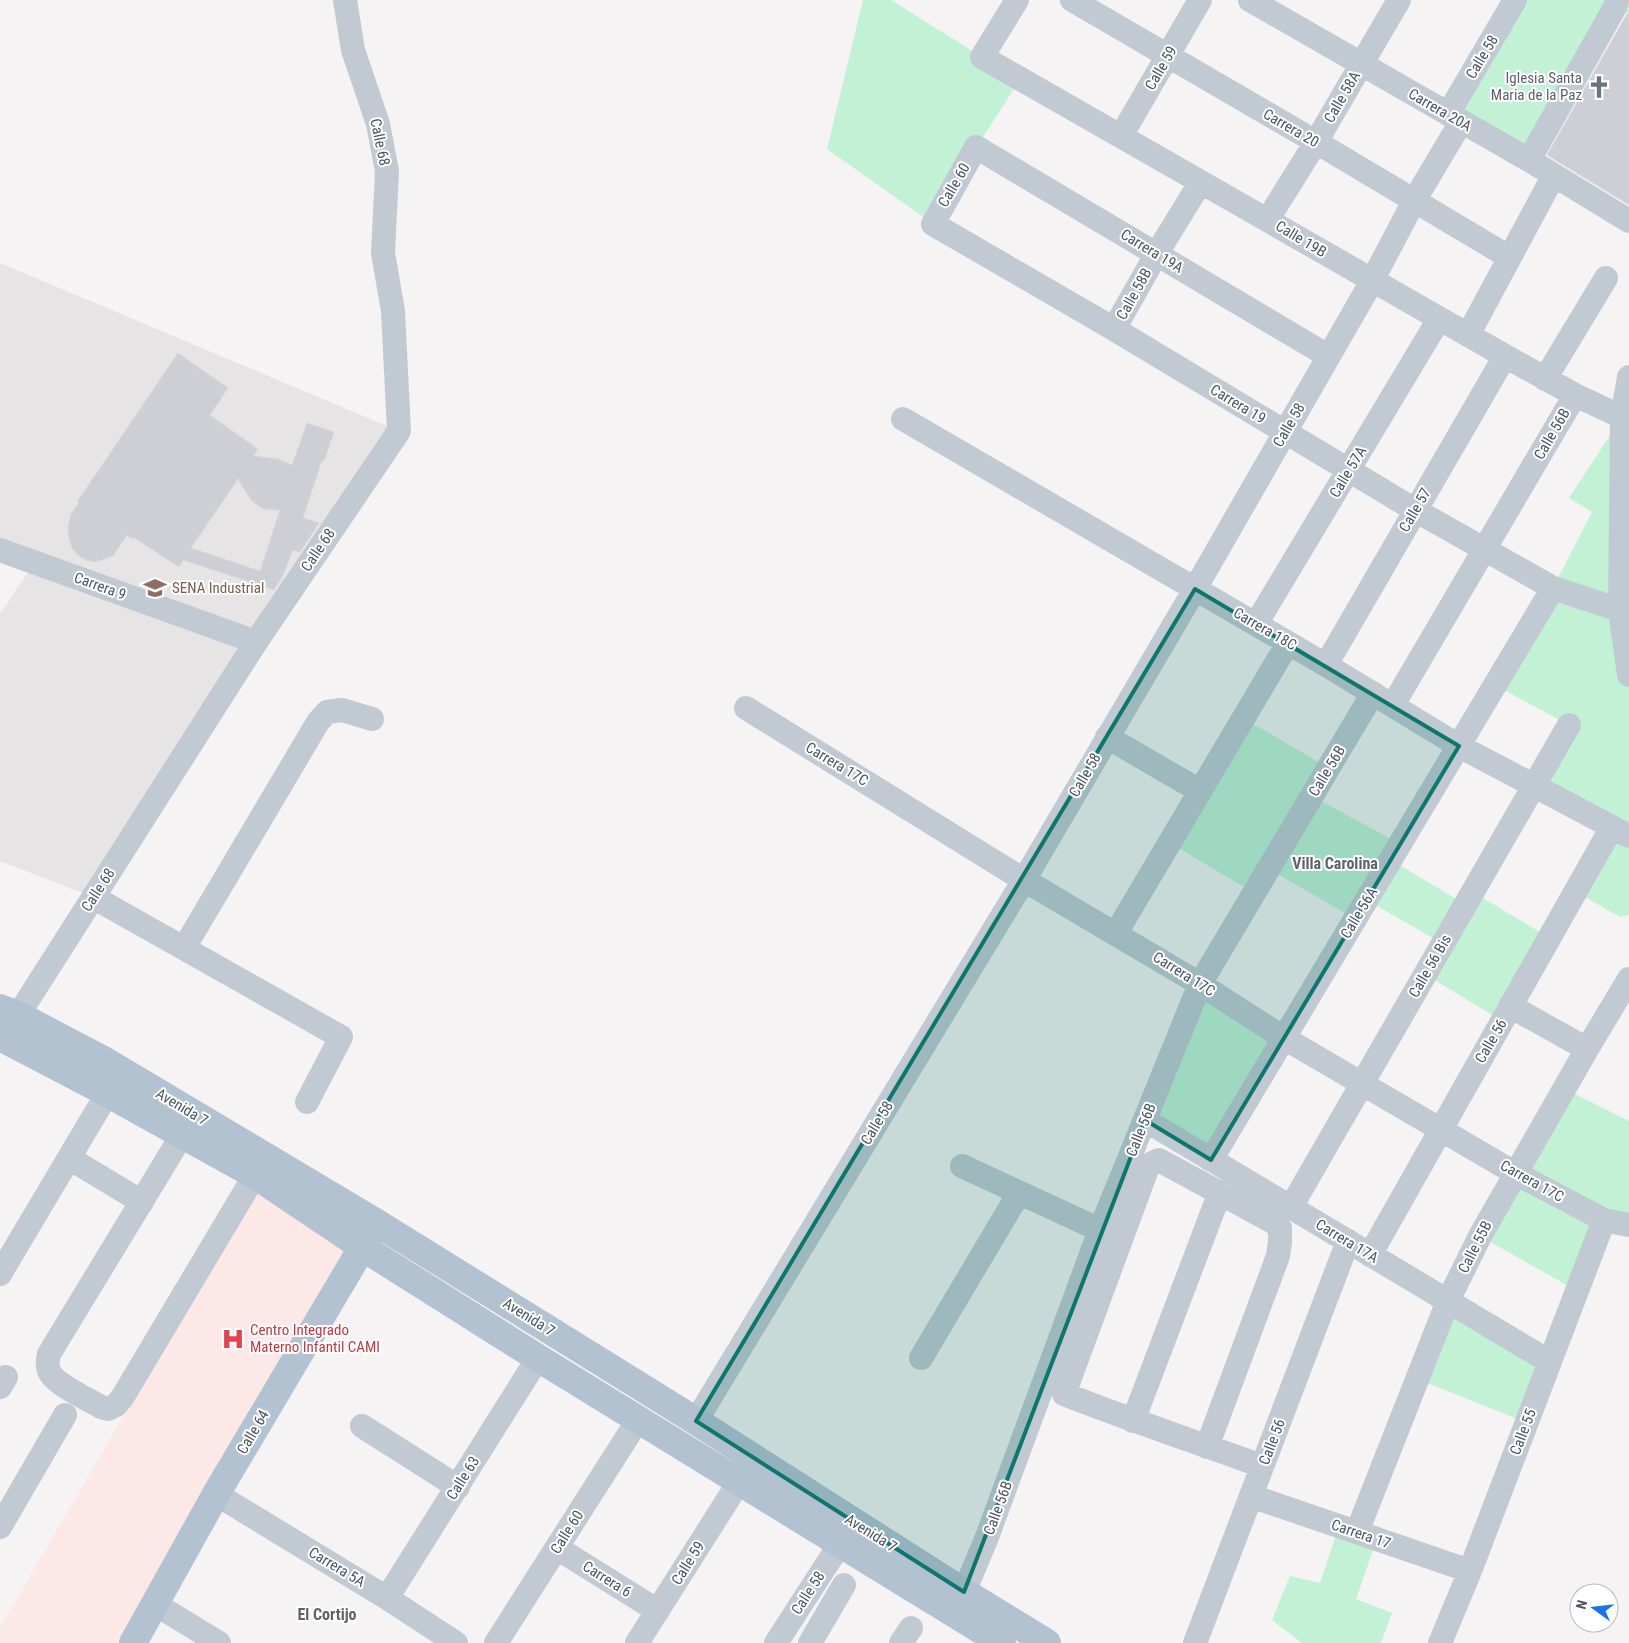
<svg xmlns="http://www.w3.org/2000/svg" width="1629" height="1643" font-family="'Roboto Condensed',sans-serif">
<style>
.education{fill:#e6e4e5}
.medical{fill:#fce8e6}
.green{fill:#c3f1d5}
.building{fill:#cdcfd5;stroke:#d7d9de;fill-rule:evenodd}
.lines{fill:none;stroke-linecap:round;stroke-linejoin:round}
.minor{stroke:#c1cad2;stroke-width:24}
.major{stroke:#b3c2d1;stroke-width:28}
.marked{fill:#0f766e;fill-opacity:0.2;stroke:#0f766e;stroke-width:4;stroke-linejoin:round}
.labels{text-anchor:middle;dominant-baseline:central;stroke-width:4;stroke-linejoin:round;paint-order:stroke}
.street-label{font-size:15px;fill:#4a5661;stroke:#fff}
.worship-label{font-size:15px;fill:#5b616d;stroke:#fff;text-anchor:end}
.education-label{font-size:15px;fill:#785e54;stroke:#fff;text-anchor:start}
.health-label{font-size:15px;fill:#be3a42;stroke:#fff;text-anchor:start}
.neighbourhood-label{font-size:16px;font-weight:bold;fill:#5f6368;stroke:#fff}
</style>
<rect width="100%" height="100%" fill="#f5f3f3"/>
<path class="education" d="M0,263L399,431L93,897L0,861V614L34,563L0,550Z"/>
<path class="medical" d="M254,1192L346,1249L129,1643H0V1628Z"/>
<path class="green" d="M863,0H891L982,57L1021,78L970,157L933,224L827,149Z
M1515,0H1629V15L1615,7L1529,160L1448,114Z
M1622,417L1629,675V915L1620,917L1576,892L1612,827L1534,786L1569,725L1495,685L1553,588L1592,512L1569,498Z
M1243,718L1329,768L1312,796L1400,844L1391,860L1465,904L1473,892L1550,938L1502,1021L1425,974L1443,944L1367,900L1355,919L1269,869L1254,893L1170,843Z
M1200,984L1284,1038L1211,1160L1145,1120Z
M1565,1089L1629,1121V1225L1604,1220L1577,1291L1480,1236Z
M1448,1301L1550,1362L1527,1423L1417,1379Z
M1339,1526L1377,1539L1356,1599L1392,1613L1381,1643H1302L1272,1620L1290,1576L1320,1583Z"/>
<path class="building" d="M1627,14L1629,15V205L1547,155Z
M178,353L228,388L210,415L258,449L253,456L278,459L292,465L307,423L334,432L324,461L322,460L303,518L319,523L300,552L293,550L283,575L274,590L183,560L179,567L133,537L132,539L127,535L113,556L95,562L86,560L78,555L72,548L69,538L68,527L71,514L79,503L77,502ZM238,479L251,500L257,505L264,509L280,510L260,571L191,548Z"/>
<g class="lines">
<path class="minor" d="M1017,0L982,57L1505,356L1575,395L1622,417
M1072,0L1316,142L1509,257
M1250,0L1529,160L1629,221
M1448,114L1515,0
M1121,136L1200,0
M1529,160L1615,7L1617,0
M1268,219L1316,142L1399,0
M1114,329L1157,253L1200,183
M1468,335L1554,175
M1328,356L976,147L933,224L1114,329L1415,510L1553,588L1620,610L1629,609
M1629,377L1622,417L1620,610L1629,675
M1545,379L1606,278
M903,419L1326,665L1459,746L1629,836
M0,550L256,642
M1256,624L1439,319
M1326,665L1505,356
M1393,705L1575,395
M746,708L1024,880L1200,984L1284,1038L1515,1173L1604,1220L1629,1225
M1107,737L1200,791
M93,897L341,1037L307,1102
M1116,933L1288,643
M184,948L318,722L327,712L342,710L372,719
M1510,1006L1587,1049
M8,1031L256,642L399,431L393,311L383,253L387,171L378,124L353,50L345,0
M1145,1120L1550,1362
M182,1135L49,1354C47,1361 47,1367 50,1373C58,1386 88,1399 101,1407L108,1409L116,1405L122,1398L255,1175
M69,1158L142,1202
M1211,1160L1553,588
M962,1166L1100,1230
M1291,1207L1569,725
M1370,1255L1612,827
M0,1274L107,1094
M921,1358L1019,1193
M0,1387L6,1377
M696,1421L1024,880L1195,589L1372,281L1414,201L1461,122
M1133,1421L1220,1192
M362,1426L458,1487
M1207,1447L1278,1256L1280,1242V1228L1273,1222L1159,1160L1152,1163L1147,1169L1064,1394C1130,1420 1196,1442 1262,1466
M216,1494L387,1598L456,1643
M1251,1496L1470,1571
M0,1527L65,1415
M1357,1532L1448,1301L1480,1236L1587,1049L1629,979
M557,1548L658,1611
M964,1592L987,1537L1100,1230L1200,984L1373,693
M387,1598L538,1358
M155,1604L219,1643
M496,1643L638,1420
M637,1643L739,1482
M776,1643L840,1544
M810,1643L844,1585
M901,1643L911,1628
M1195,1643L1348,1241
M1440,1643L1470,1571L1604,1220"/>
<path class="major" d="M0,1008L18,1015L107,1062L377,1223L696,1421L964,1592L1047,1643
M0,1037L94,1086L255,1175L362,1247L538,1358L1002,1643
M133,1643L216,1494L372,1231"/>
</g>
<path class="marked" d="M1195,589L1459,746L1211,1160L1145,1120L964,1592L696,1421Z"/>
<defs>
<symbol id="church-bare" viewBox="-9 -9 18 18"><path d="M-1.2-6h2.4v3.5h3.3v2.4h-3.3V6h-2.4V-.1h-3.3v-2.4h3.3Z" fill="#6b7280" stroke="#fff" stroke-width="2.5" paint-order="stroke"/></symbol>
<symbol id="university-bare" viewBox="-9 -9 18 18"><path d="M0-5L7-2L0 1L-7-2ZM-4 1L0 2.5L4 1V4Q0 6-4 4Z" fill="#8d6e63" stroke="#fff" stroke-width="2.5" paint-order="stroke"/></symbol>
<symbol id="hospital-bare" viewBox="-9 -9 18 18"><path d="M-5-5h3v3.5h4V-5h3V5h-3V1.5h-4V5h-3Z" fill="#e0444e" stroke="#fff" stroke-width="2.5" paint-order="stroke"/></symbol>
</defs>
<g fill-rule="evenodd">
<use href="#church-bare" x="1583" y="71" width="32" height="32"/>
<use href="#university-bare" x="139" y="572" width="32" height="32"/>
<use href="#hospital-bare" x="217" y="1323" width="32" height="32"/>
</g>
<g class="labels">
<g class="street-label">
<text transform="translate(1482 57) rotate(-59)">Calle 58</text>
<text transform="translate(1161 68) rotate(-60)">Calle 59</text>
<text transform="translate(1342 97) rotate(-60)">Calle 58A</text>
<text transform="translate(1440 110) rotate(30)">Carrera 20A</text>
<text transform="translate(1291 128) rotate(30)">Carrera 20</text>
<text transform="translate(380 142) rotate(78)">Calle 68</text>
<text transform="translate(954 185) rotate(-60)">Calle 60</text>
<text transform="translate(1301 239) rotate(31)">Calle 19B</text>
<text transform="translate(1152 251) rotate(31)">Carrera 19A</text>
<text transform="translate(1134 294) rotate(-61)">Calle 58B</text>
<text transform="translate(1238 404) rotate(31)">Carrera 19</text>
<text transform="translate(1289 425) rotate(-60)">Calle 58</text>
<text transform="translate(1552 434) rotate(-60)">Calle 56B</text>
<text transform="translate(1348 472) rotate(-59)">Calle 57A</text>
<text transform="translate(1415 510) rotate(-60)">Calle 57</text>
<text transform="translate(318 550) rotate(-56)">Calle 68</text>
<text transform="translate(100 586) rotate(20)">Carrera 9</text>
<text transform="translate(1265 629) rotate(30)">Carrera 18C</text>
<text transform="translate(837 764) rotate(31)">Carrera 17C</text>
<text transform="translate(1327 771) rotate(-59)">Calle 56B</text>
<text transform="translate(1085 775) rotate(-60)">Calle 58</text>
<text transform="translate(98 890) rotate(-57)">Calle 68</text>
<text transform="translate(1359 913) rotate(-59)">Calle 56A</text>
<text transform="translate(1430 966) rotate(-60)">Calle 56 Bis</text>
<text transform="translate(1184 974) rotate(32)">Carrera 17C</text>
<text transform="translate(1491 1041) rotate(-60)">Calle 56</text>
<text transform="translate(182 1107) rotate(31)">Avenida 7</text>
<text transform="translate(877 1123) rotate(-59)">Calle 58</text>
<text transform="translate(1141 1130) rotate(-68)">Calle 56B</text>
<text transform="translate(1532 1181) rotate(29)">Carrera 17C</text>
<text transform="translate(1347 1241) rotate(31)">Carrera 17A</text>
<text transform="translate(1475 1247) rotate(-63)">Calle 55B</text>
<text transform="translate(529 1317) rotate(32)">Avenida 7</text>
<text transform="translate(253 1432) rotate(-60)">Calle 64</text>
<text transform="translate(1523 1432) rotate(-69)">Calle 55</text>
<text transform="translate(1272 1442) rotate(-69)">Calle 56</text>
<text transform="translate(463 1478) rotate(-58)">Calle 63</text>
<text transform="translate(998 1508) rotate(-70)">Calle 56B</text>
<text transform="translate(567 1532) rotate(-58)">Calle 60</text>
<text transform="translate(871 1533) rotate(32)">Avenida 7</text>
<text transform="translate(1361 1534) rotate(19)">Carrera 17</text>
<text transform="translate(688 1563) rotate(-58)">Calle 59</text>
<text transform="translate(337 1567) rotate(31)">Carrera 5A</text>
<text transform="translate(607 1579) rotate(32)">Carrera 6</text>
<text transform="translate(808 1593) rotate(-57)">Calle 58</text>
</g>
<g class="worship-label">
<text x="1582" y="78">Iglesia Santa<tspan x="1582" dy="17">Maria de la Paz</tspan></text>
</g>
<g class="education-label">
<text x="172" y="588">SENA Industrial</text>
</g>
<g class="health-label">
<text x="250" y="1330">Centro Integrado<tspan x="250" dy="17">Materno Infantil CAMI</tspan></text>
</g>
<g class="neighbourhood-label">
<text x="1335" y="863">Villa Carolina</text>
<text x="327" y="1614">El Cortijo</text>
</g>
</g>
<g transform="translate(1594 1608) rotate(285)"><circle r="24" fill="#ffffff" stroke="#b7bbc0"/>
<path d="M0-4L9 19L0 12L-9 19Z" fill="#1a73e8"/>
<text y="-8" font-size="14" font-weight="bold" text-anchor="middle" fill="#4a5661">N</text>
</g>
</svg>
